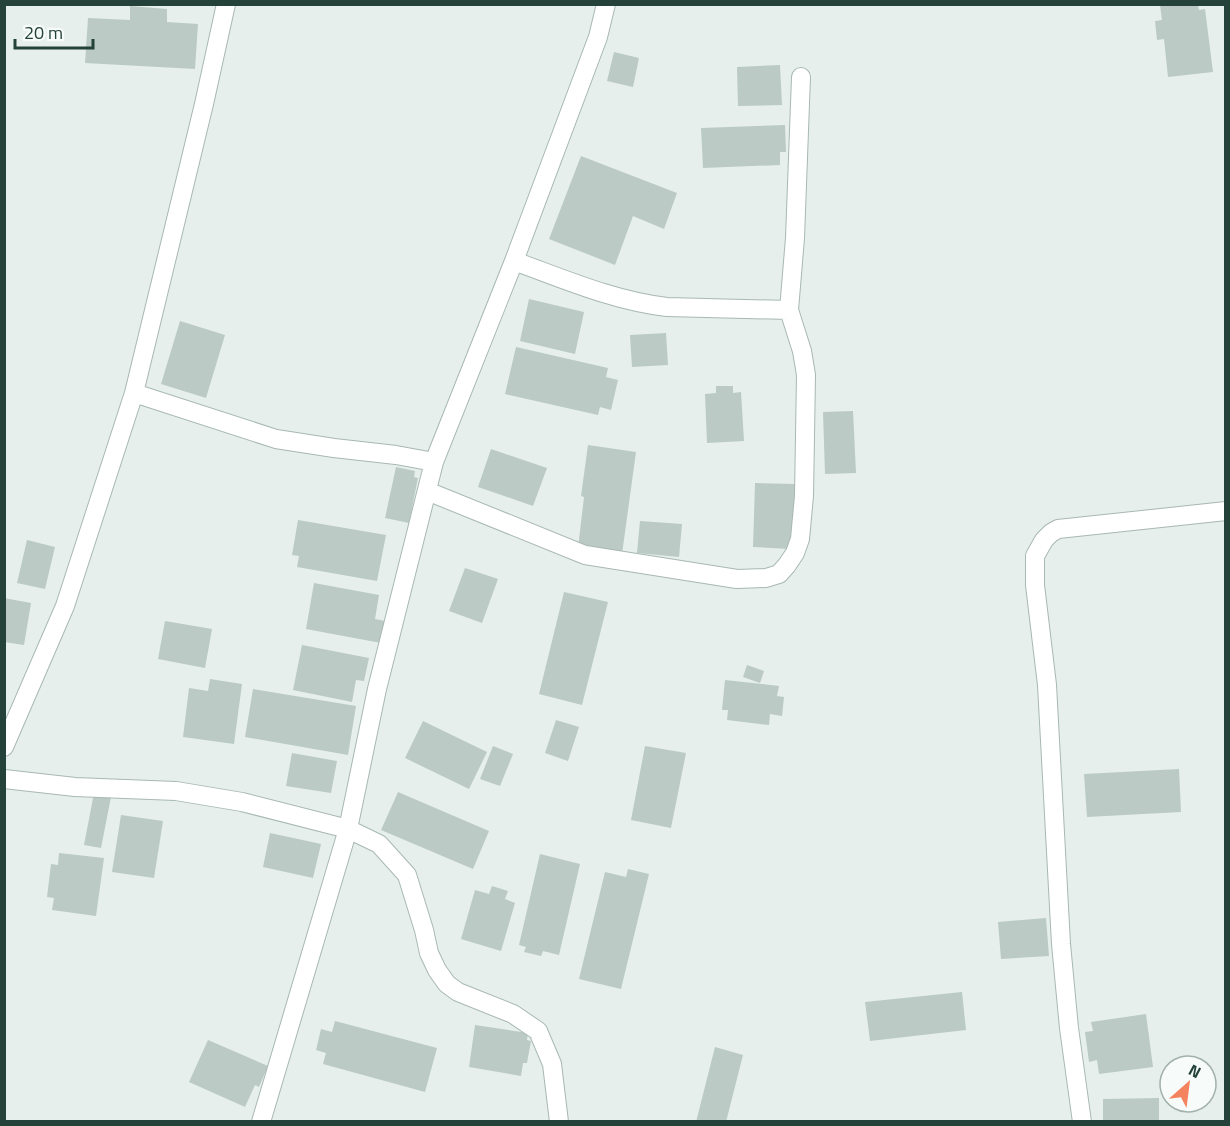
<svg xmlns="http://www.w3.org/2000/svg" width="1230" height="1126" font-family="'Titillium Web',sans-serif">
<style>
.building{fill:#bbcac4}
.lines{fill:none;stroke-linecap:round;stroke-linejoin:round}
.street-casing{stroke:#a8b8b2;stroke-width:20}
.street{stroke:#fff;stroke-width:18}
</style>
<rect width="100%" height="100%" fill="#e6efeb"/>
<path class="building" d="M1160,5H1198L1199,10L1205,9L1213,72L1168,77L1164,39L1157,40L1155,21L1162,20Z
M130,6L167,9V22L198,24L195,69L85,63L88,18L130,20Z
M614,52L639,58L633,87L607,81Z
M780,65L782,105L738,106L737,67Z
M785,125L786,152H780V165L703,168L701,128Z
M581,156L677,193L664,229L633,216L615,265L549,239Z
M529,299L584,312L575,354L520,341Z
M180,321L225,335L206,398L161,384Z
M666,333L668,365L632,367L630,335Z
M516,347L608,368L606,377L618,380L611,410L600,407L598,415L505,394Z
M716,386H733V393L741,392L744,441L707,443L705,394L716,393Z
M853,411L856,473L825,474L823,412Z
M588,445L636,452L622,554L578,548L584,497L581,496Z
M491,449L547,468L533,506L478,487Z
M396,467L415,471L414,477L418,478L409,523L385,518Z
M755,483L796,484L794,542H789V549L753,547Z
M298,520L386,535L377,581L297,567L299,556L292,555Z
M640,521L682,524L679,557L637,553Z
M27,540L55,547L45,589L17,583Z
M465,568L498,579L482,623L449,611Z
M314,583L379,595L375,619L385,621L381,643L306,629Z
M564,592L608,602L582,705L539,694Z
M4,598L31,603L24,645L4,642Z
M165,621L212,629L205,668L158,659Z
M302,645L369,658L364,681L356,680L352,702L293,690Z
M747,665L764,671L760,683L743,677Z
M210,679L242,684L234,744L183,737L189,688L208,691Z
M725,680L779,686L777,696L784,697L782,716L770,714L769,725L727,720L728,710H722Z
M253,689L356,706L348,755L245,737Z
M556,720L579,727L568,761L545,753Z
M423,721L487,752L469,789L405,758Z
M493,746L513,754L500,786L480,779Z
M645,746L686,753L671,828L631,820Z
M292,753L337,761L331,793L286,786Z
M1179,769L1181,812L1087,817L1084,774Z
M398,792L489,831L473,869L381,830Z
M94,793L111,797L101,848L84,845Z
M121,815L163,821L154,878L112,872Z
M270,833L321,844L313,878L263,867Z
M59,853L104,858L96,916L52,910L54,898L47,897L51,864L58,865Z
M540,854L580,864L559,955L543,951L541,956L524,952L526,947L519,945Z
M628,869L649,874L621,989L579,979L605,872L626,877Z
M492,886L508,891L505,899L515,903L501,951L461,939L475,890L489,894Z
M1046,918L1049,956L1001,959L998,922Z
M962,992L966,1030L870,1041L865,1002Z
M1146,1014L1153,1067L1099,1074L1097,1060L1089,1062L1085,1032L1093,1031L1091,1022Z
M335,1021L437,1048L425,1092L323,1064L326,1053L316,1050L321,1029L332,1032Z
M475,1025L528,1033L527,1040L531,1041L527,1063H523L521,1076L469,1067Z
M208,1040L268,1066L259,1087L255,1085L245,1107L189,1082Z
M715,1047L743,1055L726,1122H696Z
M1159,1098V1122H1103V1099Z"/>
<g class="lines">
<defs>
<path id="street" d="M514,261C564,279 614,301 667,307L789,310
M134,393L276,439L334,448L396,455L434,462
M427,491L585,555L737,579L766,578L779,574L787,565L795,553L800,539L804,496L806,375L802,351L789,310L795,238L801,77
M4,747L65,606L134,393L204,104L226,4
M4,779L75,787L176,791L242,802L348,829L379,844L407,875L424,930L429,953L437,970L447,984L458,992L513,1014L538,1031L552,1064L559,1122
M261,1122L348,829L377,689L434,462L514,261L598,37L606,4
M1082,1122L1069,1028L1061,944L1047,685L1035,585V556L1044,540L1051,533L1058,529L1226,511"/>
</defs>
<use href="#street" class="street-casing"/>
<use href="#street" class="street"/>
</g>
<rect width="1230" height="1126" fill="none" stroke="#24423a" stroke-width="12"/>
<g transform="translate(1188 1084) rotate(28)"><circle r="28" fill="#f7fbf9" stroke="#a3b1ad" stroke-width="1.5"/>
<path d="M0-4.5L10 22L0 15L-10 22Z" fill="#f4845f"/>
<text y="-9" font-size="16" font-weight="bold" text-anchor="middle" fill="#24423a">N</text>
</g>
<path d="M15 39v9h78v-9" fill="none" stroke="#24423a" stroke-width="3"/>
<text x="24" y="39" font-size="18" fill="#24423a" stroke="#f7fbf9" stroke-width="4.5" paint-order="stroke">20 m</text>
</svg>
